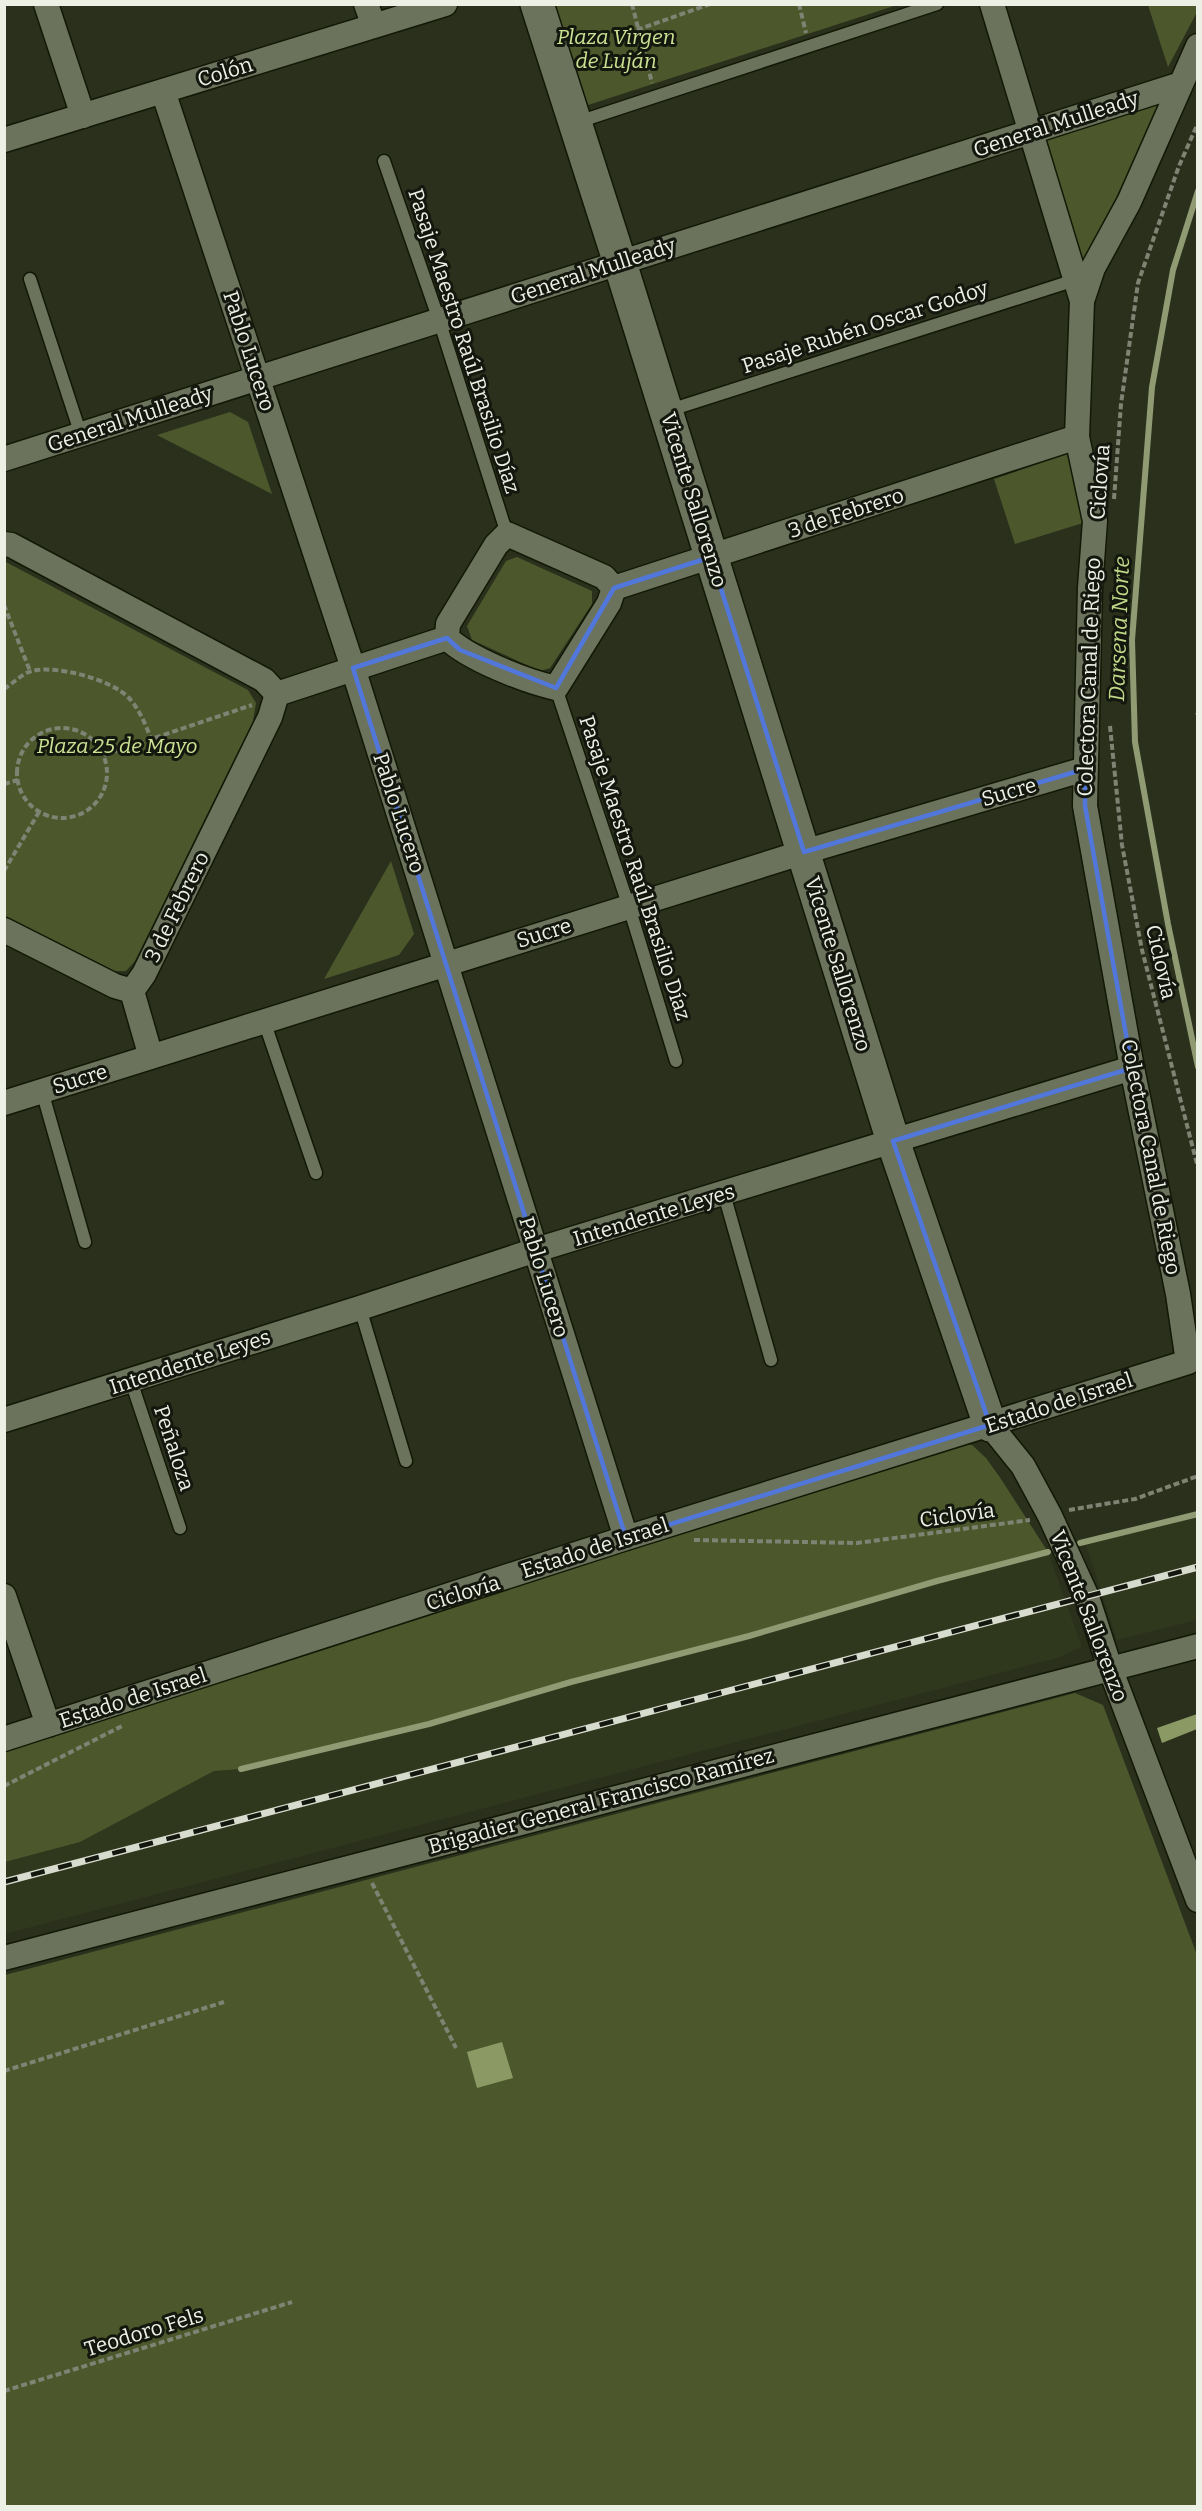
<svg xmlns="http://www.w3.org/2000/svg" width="1202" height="2511" font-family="Bitter,serif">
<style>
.built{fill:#2f371d}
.green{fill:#4c582c}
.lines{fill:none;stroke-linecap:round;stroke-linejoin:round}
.stream{stroke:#909b74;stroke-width:6}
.building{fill:#8b9a65}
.lane-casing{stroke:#131806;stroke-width:15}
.street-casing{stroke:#131806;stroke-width:27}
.secondary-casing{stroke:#131806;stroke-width:36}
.path{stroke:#7e8373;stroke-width:4;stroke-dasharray:6 3;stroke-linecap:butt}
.lane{stroke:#6c735d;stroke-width:12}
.street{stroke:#6c735d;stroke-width:24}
.secondary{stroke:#6c735d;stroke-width:33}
.rail-casing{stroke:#d8dccf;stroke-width:7}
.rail{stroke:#14170e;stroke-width:4.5;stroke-dasharray:14;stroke-linecap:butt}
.marked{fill:none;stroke:#5177db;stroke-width:4.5;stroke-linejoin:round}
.labels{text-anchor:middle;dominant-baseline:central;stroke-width:6;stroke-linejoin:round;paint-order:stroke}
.park-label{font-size:21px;font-style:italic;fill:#cbe293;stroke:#14170e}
.street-label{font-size:21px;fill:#edf1e5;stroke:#14170e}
.water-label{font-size:22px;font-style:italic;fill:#c1d889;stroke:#14170e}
</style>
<rect width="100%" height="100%" fill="#2b301d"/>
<path class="built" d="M1197,1514V1620L1117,1640L1085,1542Z
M1048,1552L1082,1647L1057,1658L5,1934V1862L80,1842L214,1771L241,1769L429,1724L571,1682L749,1636L937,1581Z"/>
<path class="green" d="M555,5V4L897,5L588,105Z
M1148,5H1197V12L1168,67Z
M1163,102L1082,267L1042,141Z
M230,412L248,422L272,494L157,435Z
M1068,454L1083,523L1015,544L994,479Z
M517,557L592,591V604L550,668L540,671L472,640L467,626L506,561Z
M4,561L248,690L256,703L253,721L135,961L126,971H114L5,916Z
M391,861L414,934L399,955L324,979Z
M956,1445H972L986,1458L1001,1479L1048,1552L937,1581L749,1636L571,1682L429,1724L241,1769L214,1771L80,1842L5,1862V1746Z
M1075,1693L1103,1705L1197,1955V2506H5V1975Z"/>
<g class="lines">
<path class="stream" d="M1198,191L1173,270L1152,387L1132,640L1135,742L1168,924L1198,1067
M1080,1543L1198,1514
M241,1769L429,1724L571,1682L749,1636L937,1581L1048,1552"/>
</g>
<path class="building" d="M1197,1714V1729L1162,1743L1157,1728Z
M502,2042L513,2078L477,2088L467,2052Z"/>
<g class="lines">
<defs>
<path id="lane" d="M575,123L937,4
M384,161L439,320L507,534
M30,279L81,435
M667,411L1075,280
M556,688L629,907L676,1061
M264,1021L316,1173
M42,1091L85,1242
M724,1194L771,1360
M360,1308L406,1461
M131,1381L180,1528"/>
<path id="street" d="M46,4L83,116
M366,4L374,26
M992,4L1082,301
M163,91L353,668L626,1538
M4,140L445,4
M4,459L1181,84
M507,534L604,577L614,588L609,603L556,688C525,681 469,659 447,638L448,624L496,545Z
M4,544L11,545L264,680L277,694
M614,588L1077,437
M277,694L447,638
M4,930L115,986L132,991L144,974L270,717L277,694
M132,991L151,1057
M4,1103L804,852L1085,769
M4,1420L360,1308L536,1250L1132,1068
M990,1425L1023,1466L1050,1516L1087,1597L1110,1668L1198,1900
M4,1596L48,1725
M4,1739L626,1538L1188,1362L1178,1294L1132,1068L1085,806L1090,588L1095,521L1077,437L1082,301L1093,268L1129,202L1198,46
M4,1958L1198,1646"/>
<path id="secondary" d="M537,4L620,263L893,1141L990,1425"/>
</defs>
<use href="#lane" class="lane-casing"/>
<use href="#street" class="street-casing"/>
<use href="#secondary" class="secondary-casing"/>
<path class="path" d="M632,4L652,83
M799,4L806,33
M637,30L710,4
M1114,499L1121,404L1138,283L1179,166L1198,123
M4,605L30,671
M4,689C12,684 23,673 32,671C56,665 111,679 129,698C139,709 146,725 151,739
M1196,715L1198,714
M1110,726L1122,845L1142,950L1198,1168
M17 773a45 45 0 1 1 90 0a45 45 0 1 1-90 0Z
M104,755L252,705
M4,784L18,780
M4,871L39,812
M1069,1510L1135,1499L1198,1476
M694,1540L857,1543L1030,1520
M4,1786L124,1725
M372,1883L456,2048
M4,2071L224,2002
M4,2391L292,2302"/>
<use href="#lane" class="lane"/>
<use href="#street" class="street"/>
<use href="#secondary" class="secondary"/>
<defs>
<path id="rail" d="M4,1882L1198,1567"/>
</defs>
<use href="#rail" class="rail-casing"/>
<use href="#rail" class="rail"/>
</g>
<path class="marked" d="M711,557L804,852L1085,769V806L1132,1068L893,1141L990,1425L626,1538L353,668L447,638L460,650L556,688L614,588Z"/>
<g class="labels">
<g class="park-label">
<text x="616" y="37">Plaza Virgen<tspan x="616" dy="24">de Luján</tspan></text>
<text x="117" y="746">Plaza 25 de Mayo</text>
</g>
<g class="street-label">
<text transform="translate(225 72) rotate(-17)">Colón</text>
<text transform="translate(1056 124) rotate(-18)">General Mulleady</text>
<text transform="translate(593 271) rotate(-18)">General Mulleady</text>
<text transform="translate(865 327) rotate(-18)">Pasaje Rubén Oscar Godoy</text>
<text transform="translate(464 341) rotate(72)">Pasaje Maestro Raúl Brasilio Díaz</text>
<text transform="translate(249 351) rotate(72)">Pablo Lucero</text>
<text transform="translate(130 419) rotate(-18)">General Mulleady</text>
<text transform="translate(1100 482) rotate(-86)">Ciclovía</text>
<text transform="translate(694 500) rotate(73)">Vicente Sallorenzo</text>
<text transform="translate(846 513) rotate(-18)">3 de Febrero</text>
<text transform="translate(1089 677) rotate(-88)">Colectora Canal de Riego</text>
<text transform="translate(1009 792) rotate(-16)">Sucre</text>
<text transform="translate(399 813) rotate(72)">Pablo Lucero</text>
<text transform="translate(635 868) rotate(72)">Pasaje Maestro Raúl Brasilio Díaz</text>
<text transform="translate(177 907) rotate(-64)">3 de Febrero</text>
<text transform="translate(544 933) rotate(-17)">Sucre</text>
<text transform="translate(1161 962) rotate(77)">Ciclovía</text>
<text transform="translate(838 964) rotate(73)">Vicente Sallorenzo</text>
<text transform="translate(80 1079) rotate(-17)">Sucre</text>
<text transform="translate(1151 1157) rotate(79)">Colectora Canal de Riego</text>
<text transform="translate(654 1215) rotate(-17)">Intendente Leyes</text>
<text transform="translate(544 1277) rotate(73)">Pablo Lucero</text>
<text transform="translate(190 1362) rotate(-18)">Intendente Leyes</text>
<text transform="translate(1059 1403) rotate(-18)">Estado de Israel</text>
<text transform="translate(174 1448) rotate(72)">Peñaloza</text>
<text transform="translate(957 1515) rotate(-8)">Ciclovía</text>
<text transform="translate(595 1548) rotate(-18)">Estado de Israel</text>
<text transform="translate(463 1593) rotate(-17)">Ciclovía</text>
<text transform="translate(1089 1616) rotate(69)">Vicente Sallorenzo</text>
<text transform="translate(133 1698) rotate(-18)">Estado de Israel</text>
<text transform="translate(601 1801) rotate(-15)">Brigadier General Francisco Ramírez</text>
<text transform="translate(144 2332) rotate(-17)">Teodoro Fels</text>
</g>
<g class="water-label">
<text transform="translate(1119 629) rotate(-88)">Darsena Norte</text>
</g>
</g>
<rect width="1202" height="2511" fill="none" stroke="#edf1e5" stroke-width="12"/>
</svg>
